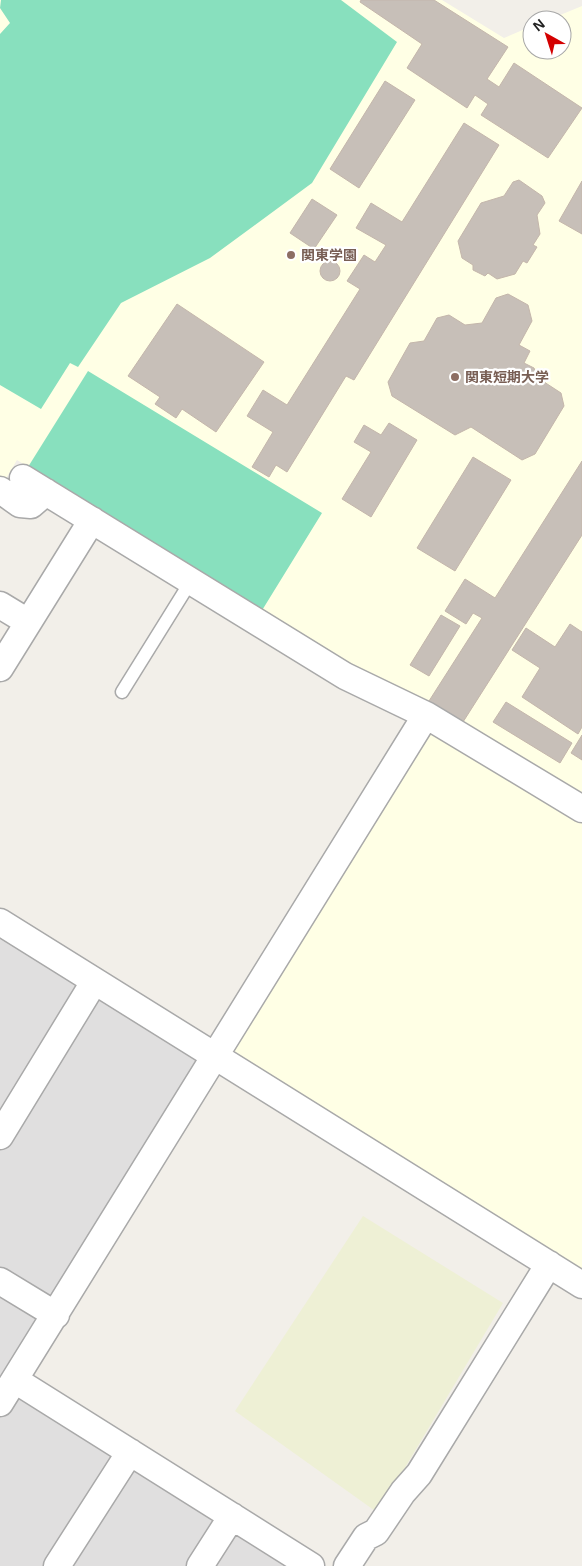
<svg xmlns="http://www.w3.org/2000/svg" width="582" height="1566" font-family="Arial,'Noto Sans JP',sans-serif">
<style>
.residential{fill:#e0dfdf}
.education{fill:#ffffe5}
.farmland{fill:#eef0d5}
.pitch{fill:#88e0be}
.building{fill:#c7bfb8;stroke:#c4b6ab}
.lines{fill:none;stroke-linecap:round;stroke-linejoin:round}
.service-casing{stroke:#a9a9a9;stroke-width:15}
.minor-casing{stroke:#a9a9a9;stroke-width:29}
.service{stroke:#fff;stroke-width:12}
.minor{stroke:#fff;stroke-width:26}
.education-dot{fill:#8d6e63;stroke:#fff;stroke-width:2}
.labels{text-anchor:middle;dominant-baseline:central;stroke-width:4.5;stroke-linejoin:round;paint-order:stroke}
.education-label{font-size:14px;font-weight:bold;fill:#785e54;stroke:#fff;text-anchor:start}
</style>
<rect width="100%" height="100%" fill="#f2efe9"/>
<path class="residential" d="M0,934L196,1057L200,1069L3,1385L295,1566H0Z"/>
<path class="education" d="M0,0H442L504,38L532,26V50H562V20H548L582,6V801L351,671L17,460L5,480L0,477Z
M432,727L582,818V1275L228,1057Z"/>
<path class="farmland" d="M363,1216L503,1303L378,1513L235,1411Z"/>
<path class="pitch" d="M1,0H341L397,42L312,183L210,258L121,303L78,367L70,363L41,409L0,385V34L10,23L0,8Z
M88,371L322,513L261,612L28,467Z"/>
<path class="building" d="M361,0H434L508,47L487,79L499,87L514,63L582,108L548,158L481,115L488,104L475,95L467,108L407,68L422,44L360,2Z
M385,81L415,100L359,188L330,169Z
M464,123L499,145L354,380L346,376L287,472L276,465L269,477L252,467L273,432L247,416L263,390L287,405L360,289L347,281L364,255L375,262L386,245L356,228L371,203L402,222Z
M519,180L542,196L545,203L537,215L540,234L533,245L537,247L527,263L523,261L515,274L497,279L488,273L485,276L473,270V265L462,258L458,241L481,203L504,196L513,182Z
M582,181V234L559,221Z
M312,199L337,215L314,249L290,233Z
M320 271a10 10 0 1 1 20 0a10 10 0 1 1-20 0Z
M508,294L528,305L532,321L519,345L530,351L524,363L534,368L538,378L561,393L564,406L535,454L522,460L471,427L455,435L392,396L388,382L410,343L424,341L437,318L449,315L465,325L482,323L496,298Z
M177,304L264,362L216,432L182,409L176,418L155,404L160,397L128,376Z
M389,423L417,440L371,517L342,499L371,452L354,442L364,425L381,435Z
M473,457L511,480L455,571L417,548Z
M582,461V535L463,722L429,701L482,618L473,613L466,624L445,611L465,579L495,598Z
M441,615L460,626L429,676L410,665Z
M570,624L582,632V727L578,734L522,697L540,668L512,650L526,628L555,647Z
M506,702L572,743L560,763L493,722Z
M582,735V760L571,753Z"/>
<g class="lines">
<defs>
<path id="service" d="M122,692L191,581"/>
<path id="minor" d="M23,478L345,676L426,715L582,809
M0,490L20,504L31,505L46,492
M0,605L28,622
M0,668L92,520
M0,922L582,1285
M0,1136L94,982
M0,1281L56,1315
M15,1380L311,1566
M0,1403L426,715
M57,1566L130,1452
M200,1566L232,1516
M347,1566L366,1537L376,1532L403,1492L419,1474L549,1264"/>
</defs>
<use href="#service" class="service-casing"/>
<use href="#minor" class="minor-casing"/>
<use href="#service" class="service"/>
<use href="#minor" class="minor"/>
</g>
<g class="education-dot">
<circle cx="291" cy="255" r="5"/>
<circle cx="455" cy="377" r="5"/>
</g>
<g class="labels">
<g class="education-label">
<text x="301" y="255">関東学園</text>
<text x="465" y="377">関東短期大学</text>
</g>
</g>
<g transform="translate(547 35) rotate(321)"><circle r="24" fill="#ffffff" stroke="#a7a7a7"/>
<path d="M0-4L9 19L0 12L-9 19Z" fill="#d40000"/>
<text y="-8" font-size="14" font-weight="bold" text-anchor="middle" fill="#222222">N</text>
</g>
</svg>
